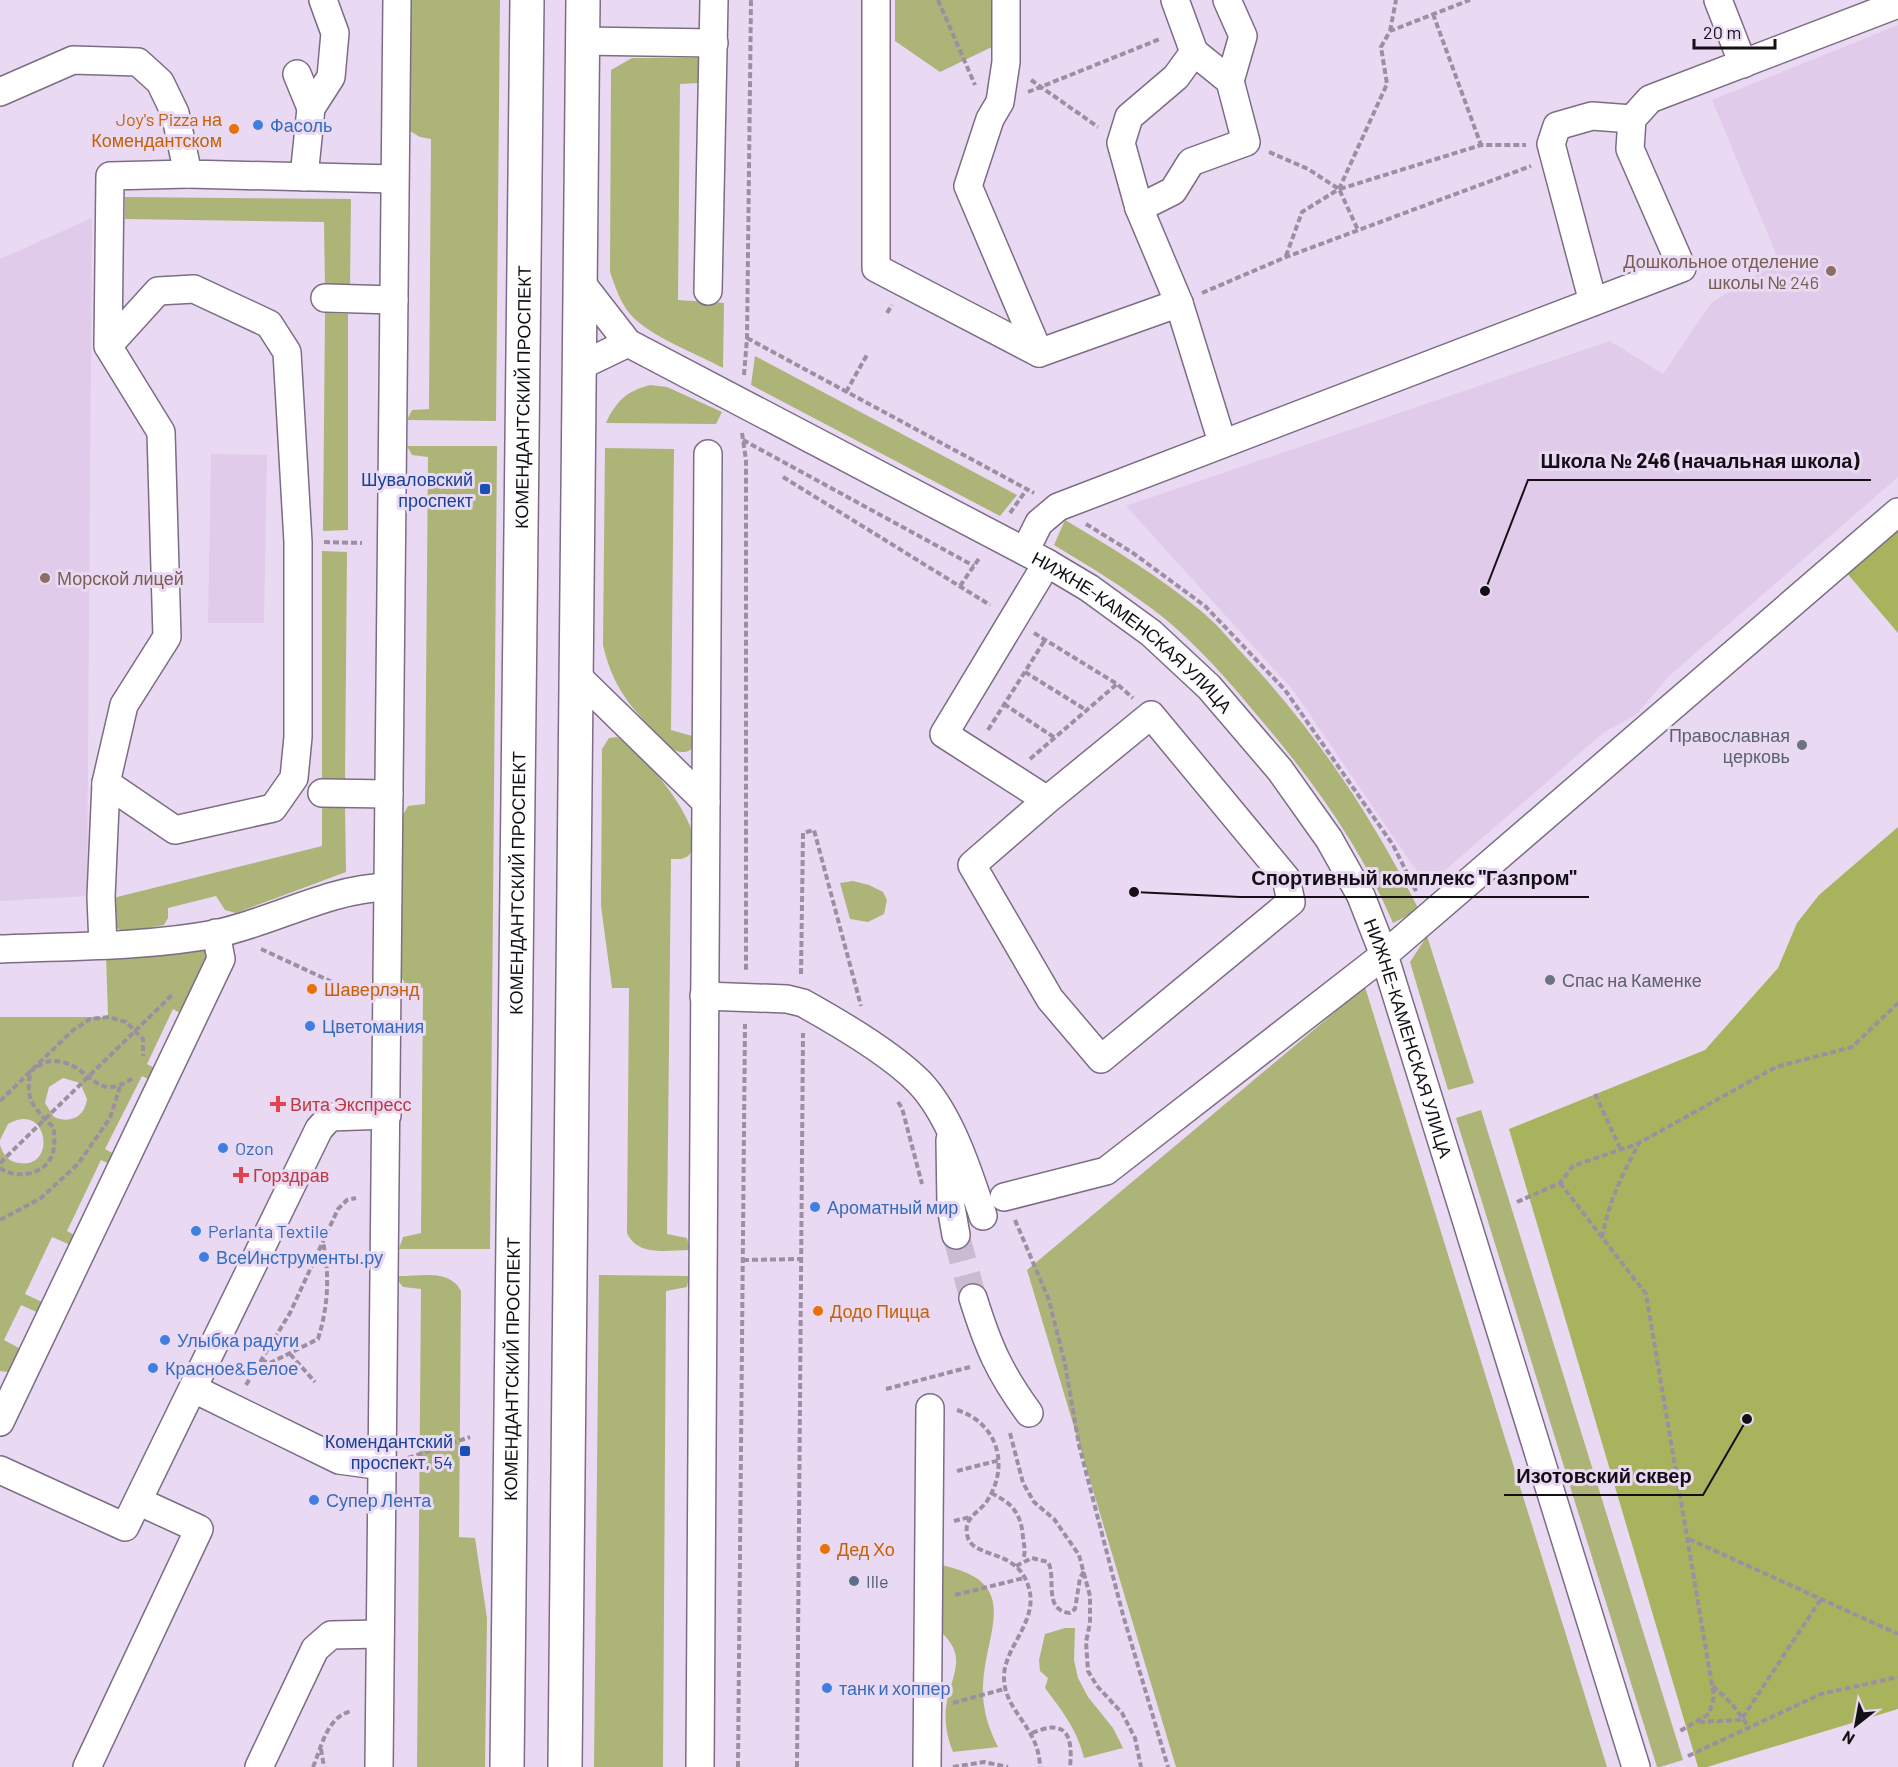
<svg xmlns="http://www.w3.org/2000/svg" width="1898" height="1767" font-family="Barlow,sans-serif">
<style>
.built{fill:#e1cbeb}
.green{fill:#acb478;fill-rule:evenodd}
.forest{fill:#a8b35e}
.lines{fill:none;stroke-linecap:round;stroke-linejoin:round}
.minor-tunnel{stroke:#cabbd1;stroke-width:27;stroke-dasharray:27 14;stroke-linecap:butt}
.minor-casing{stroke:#7c6d84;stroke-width:30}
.major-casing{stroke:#7c6d84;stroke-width:36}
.path{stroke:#9c8fa2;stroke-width:4;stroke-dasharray:6 3;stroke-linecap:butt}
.minor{stroke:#fff;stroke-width:27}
.major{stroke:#fff;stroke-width:33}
.shop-dot{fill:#3f7fe0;stroke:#ead9f2;stroke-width:2}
.food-dot{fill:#e8710a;stroke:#ead9f2;stroke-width:2}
.education-dot{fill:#8d6e63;stroke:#ead9f2;stroke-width:2}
.transit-dot{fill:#1a4fb4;stroke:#ead9f2;stroke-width:2}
.worship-dot{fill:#6b7280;stroke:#ead9f2;stroke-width:2}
.health-dot{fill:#e0444e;stroke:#ead9f2;stroke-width:2}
.service-dot{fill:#5c6f8a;stroke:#ead9f2;stroke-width:2}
.labels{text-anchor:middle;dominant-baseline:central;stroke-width:6;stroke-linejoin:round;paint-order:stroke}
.food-label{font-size:18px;fill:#c56008;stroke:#ead9f2;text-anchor:start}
.shop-label{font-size:18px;fill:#366cbe;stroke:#ead9f2;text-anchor:start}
.education-label{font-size:18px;fill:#785e54;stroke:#ead9f2;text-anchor:end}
.street-label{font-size:18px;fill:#140f17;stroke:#ead9f2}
.transit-label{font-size:18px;fill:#164399;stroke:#ead9f2;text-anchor:end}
.worship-label{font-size:18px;fill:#5b616d;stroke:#ead9f2;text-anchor:end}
.health-label{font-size:18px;fill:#be3a42;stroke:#ead9f2;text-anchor:start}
.service-label{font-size:18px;fill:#4e5e75;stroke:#ead9f2;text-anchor:start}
.leader{fill:none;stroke:#140f17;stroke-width:2}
.callout-dot{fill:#140f17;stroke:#ead9f2;stroke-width:2}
.callout-label{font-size:20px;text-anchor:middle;font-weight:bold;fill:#140f17;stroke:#ead9f2;stroke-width:6;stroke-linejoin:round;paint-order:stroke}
</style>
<rect width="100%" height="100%" fill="#ead9f2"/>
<path class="built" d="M1898,25V477L1669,676L1637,714L1603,733L1427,886L1293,690L1126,506L1610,341L1663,374L1711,303L1779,261L1712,100Z
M92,218L87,896L0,901V259Z
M211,454L267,455L264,623H208Z"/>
<path class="green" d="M411,0H500L496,421L407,420L412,410L429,409L431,139L420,137L410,131Z
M895,0H990L996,4V45L940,72L895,41Z
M632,58H700L699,83L680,84L678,300L724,303L723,368C696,353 650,337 630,314C620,302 615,286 610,272L611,70Z
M125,197L351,199L350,287L325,288L324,222L125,219Z
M325,313L348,314V530L323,531Z
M755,356L1017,495L1000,516L751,385Z
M650,385L667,387L722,412L716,424L606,423C616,401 627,391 650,385Z
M407,446H497L490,1249H399L403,1237L421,1233L423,988L405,983L400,975L403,815L408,806L425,804L428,457L412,455Z
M605,448L674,449L671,730L692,736C699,751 684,756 672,749C637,713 615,696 603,645Z
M1065,520C1112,548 1159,576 1201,611C1216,623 1229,639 1242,653C1314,729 1372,816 1419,910L1393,923C1360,845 1311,778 1256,714C1228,680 1198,646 1164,618C1130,591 1092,568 1054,545Z
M322,551L347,552L345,780L322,782Z
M617,737C638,747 713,832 689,855C684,860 677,859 671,859L667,1234L687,1238L690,1250C667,1250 638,1257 627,1233L629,988H612L601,906L602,749L609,738Z
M322,804L345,807L346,872L236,913L225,910L216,896L168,908V918L164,925L125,932L115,927L109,897H117L322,846Z
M853,881L869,885L883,892L887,900L884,914L868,922L850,919L840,883Z
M1427,936L1474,1083L1448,1090L1410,962Z
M217,938L192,1020L173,1009L147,1064L166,1074L161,1085L142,1076L105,1149L125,1160L121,1169L101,1160L67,1231L86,1241L82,1250L52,1237L25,1294L55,1308L50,1318L21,1305L4,1340L32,1355L23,1374L0,1371V1145C3,1154 8,1162 19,1163C57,1170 49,1100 8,1124L0,1140V1017H108L106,954ZM63,1078L80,1083L87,1099C85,1117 70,1124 54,1117L45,1103L49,1087Z
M1365,987L1607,1767H1176L1027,1270Z
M1481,1110L1683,1760L1660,1767H1657L1456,1118Z
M599,1275L689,1276L687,1287L666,1291L663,1767H594Z
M399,1276C421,1276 450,1269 461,1291L459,1537L475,1538L487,1618L485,1767H417L421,1289L403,1287L399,1282Z
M941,1565C1024,1582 985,1631 983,1685C982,1708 988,1727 998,1747L953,1752C946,1734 943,1716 948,1697C955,1668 965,1655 941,1632Z
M1065,1628H1075L1074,1660L1078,1678L1088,1697L1113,1728L1123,1748L1084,1758C1077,1729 1062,1711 1045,1688L1048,1678L1040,1671L1039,1660L1045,1634Z"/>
<path class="forest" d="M1898,526V633L1846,572Z
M1898,827V1709L1707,1767H1698L1509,1129L1705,1050L1778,968L1797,923L1819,895Z"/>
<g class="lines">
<path class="minor-tunnel" d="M956,1235L973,1298"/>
<defs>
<g id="minor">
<path d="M876,0V268L1039,353L1179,303"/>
<path d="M1006,0V62L1000,102L990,119L968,186L1039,353"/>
<path d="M1175,0L1194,52L1176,77L1129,117L1121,143L1139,208L1179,303L1222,442"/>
<path d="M1227,0L1243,36L1230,81"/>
<path d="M1718,0L1743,64"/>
<path d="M581,41L714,43"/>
<path d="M297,74L311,108"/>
<path d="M0,92L73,60L138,62L160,82L175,113L188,174L394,179"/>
<path d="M304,177L311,108L331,77L335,33L323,0"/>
<path d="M1139,208L1173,191L1191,162L1246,142L1230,81L1194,52"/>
<path id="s1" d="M579,280L628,343L1047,563L1089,588L1151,633L1209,687L1280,770L1329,839L1361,896L1384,955L1636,1767"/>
<path d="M708,291L714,0"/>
<path d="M325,298L394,300"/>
<path d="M1593,302L1551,144L1557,126L1592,116L1632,119"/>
<path d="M108,346L158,291L194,289L269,324L287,352L298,542V737L294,778L273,808L175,830L106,783L124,705L167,637L161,432L108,346L110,176L188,174"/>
<path d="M578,367L628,343"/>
<path d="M1025,551L1039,523L1058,507L1682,268L1630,149L1632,119L1650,99L1898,4"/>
<path d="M576,675L706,802L700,1767"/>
<path d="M322,793L389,794"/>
<path d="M1047,800L972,865L1050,999L1101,1059L1291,902L1286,878L1151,715L1047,800L944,734L1047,563"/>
<path d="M706,802L708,454"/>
<path d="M103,945L101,897L106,783"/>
<path d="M0,949C71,946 145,947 215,934C273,922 327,889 387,887"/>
<path d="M704,996L787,999L803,1003C839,1023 892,1054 920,1083C951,1116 969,1174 983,1216"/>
<path d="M950,1140L951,1207L956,1235"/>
<path d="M1004,1197L1106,1171L1384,955L1898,512"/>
<path d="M973,1298C988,1346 999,1372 1029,1413"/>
<path d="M194,1389L339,1460L383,1466"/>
<path d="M0,1422L221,959L216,933"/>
<path d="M0,1470L125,1527L319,1129L330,1117L387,1115"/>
<path d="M87,1767L199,1529L138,1501"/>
<path d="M259,1767L315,1649L331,1635L380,1634"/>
<path d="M379,1767L397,0"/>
<path d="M927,1767L930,1408"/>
</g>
<g id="major">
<path id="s2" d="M507,1767L527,0"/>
<path d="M565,1767L583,0"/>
</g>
</defs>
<use href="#minor" class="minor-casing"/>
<use href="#major" class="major-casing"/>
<path class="path" d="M938,0L975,85
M1433,14L1481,145
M1390,31L1396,0
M1031,80L1098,127
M1028,92L1160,39
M1269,152L1308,169L1339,189L1358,230
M1340,189L1481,145H1526
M1286,256L1302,212L1339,189L1387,84L1381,47L1390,31L1470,0
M1202,293L1286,257L1531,166
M887,313L892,305
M747,338L1034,493
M744,375L747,338L751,0
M846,392L868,353
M742,433L746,460V971
M743,440L974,566
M783,477L990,605
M1010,513L1027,489
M1086,524L1133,553L1205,606L1285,690L1393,845L1417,893
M324,542L362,543
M960,586L980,557
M1034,633L1117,684L1133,698
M1025,672L1086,710
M1004,704L1055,738
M988,730L1045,640
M1030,759L1117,684
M261,949L343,987L359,988
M801,974L803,833L814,830L861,1006
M1595,1094L1621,1150
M0,1101L72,1031L90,1019L109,1017L126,1022L143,1039V1056
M898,1102L902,1108L922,1184
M0,1163L173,994
M0,1168C19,1181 50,1174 54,1148C55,1142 54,1134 54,1128C34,1108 24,1100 31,1071C37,1067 45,1061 52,1061C90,1060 94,1107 134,1077
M1560,1183L1646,1294L1714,1697L1709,1714L1680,1731
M1517,1202L1560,1183L1573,1166L1637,1144L1776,1067L1852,1047L1898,1003
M0,1220L41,1198L78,1164L110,1118L120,1087
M1015,1220L1049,1300L1065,1364L1079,1445L1123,1615L1168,1767
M1602,1238C1608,1203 1622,1175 1639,1143
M743,1260L801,1259
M290,1354L315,1382
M261,1360L270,1363L318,1339C328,1307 330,1276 323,1242
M246,1385L290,1313L338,1209L347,1200L356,1198
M886,1389L970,1367
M957,1410C998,1423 1010,1466 987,1501C979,1513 964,1517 967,1534C970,1558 1009,1548 1025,1578C1045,1617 1005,1643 1004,1676C1003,1711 1039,1726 1040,1767
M1010,1433L1023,1483L1034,1502L1054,1519L1079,1555L1090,1596V1623L1086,1642L1088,1671L1097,1686L1122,1713L1135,1738L1141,1767
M408,1458L470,1437
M957,1471L1000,1460
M991,1493C1012,1503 1021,1513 1023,1537C1024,1546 1026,1551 1023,1560
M954,1521L970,1517
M1689,1539L1898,1634
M1016,1566L1032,1558L1048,1562C1057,1578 1042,1610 1070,1613L1075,1609L1080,1578L1084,1571
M955,1595L1024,1578
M1713,1686L1732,1704L1748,1726
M953,1703L1004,1689
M1699,1722L1741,1720L1821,1599
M1032,1733C1067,1718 1073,1736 1070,1767
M321,1749L324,1767
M1688,1756L1821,1694L1898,1677
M313,1767C322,1746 327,1716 352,1711
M738,1767L745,1024
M797,1767L803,1033
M953,1767L984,1762L1008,1767"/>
<use href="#minor" class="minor"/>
<use href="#major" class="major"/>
</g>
<g class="shop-dot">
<circle cx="258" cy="125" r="6"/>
<circle cx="310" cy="1026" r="6"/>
<circle cx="223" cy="1148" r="6"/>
<circle cx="815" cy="1207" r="6"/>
<circle cx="196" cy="1231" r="6"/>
<circle cx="204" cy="1257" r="6"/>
<circle cx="165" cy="1340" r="6"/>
<circle cx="153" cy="1368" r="6"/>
<circle cx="314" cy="1500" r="6"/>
<circle cx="827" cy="1688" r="6"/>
</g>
<g class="food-dot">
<circle cx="234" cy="129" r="6"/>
<circle cx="312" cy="989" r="6"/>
<circle cx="818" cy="1311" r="6"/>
<circle cx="825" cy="1549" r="6"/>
</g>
<g class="education-dot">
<circle cx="1831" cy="271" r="6"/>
<circle cx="45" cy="578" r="6"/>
</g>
<g class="transit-dot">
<rect x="479" y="483" width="12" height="12" rx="3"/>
<rect x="459" y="1445" width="12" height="12" rx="3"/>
</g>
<g class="worship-dot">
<circle cx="1802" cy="745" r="6"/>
<circle cx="1550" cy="980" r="6"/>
</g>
<g class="health-dot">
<path d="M275 1095h6v6h6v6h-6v6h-6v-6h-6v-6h6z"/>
<path d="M238 1166h6v6h6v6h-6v6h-6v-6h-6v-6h6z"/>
</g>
<circle class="service-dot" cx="854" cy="1581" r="6"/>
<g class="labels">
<g class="food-label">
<text x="222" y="119" text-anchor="end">Joy's Pizza на<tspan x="222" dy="21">Комендантском</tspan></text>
<text x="324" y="989">Шаверлэнд</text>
<text x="830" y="1311">Додо Пицца</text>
<text x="837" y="1549">Дед Хо</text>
</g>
<g class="shop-label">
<text x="270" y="125">Фасоль</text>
<text x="322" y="1026">Цветомания</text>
<text x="235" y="1148">Ozon</text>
<text x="827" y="1207">Ароматный мир</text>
<text x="208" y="1231">Perlanta Textile</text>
<text x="216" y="1257">ВсеИнструменты.ру</text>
<text x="177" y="1340">Улыбка радуги</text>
<text x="165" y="1368">Красное&amp;Белое</text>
<text x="326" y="1500">Супер Лента</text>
<text x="839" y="1688">танк и хоппер</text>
</g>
<g class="education-label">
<text x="1819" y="261">Дошкольное отделение<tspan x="1819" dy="21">школы № 246</tspan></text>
<text x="57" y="578" text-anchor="start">Морской лицей</text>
</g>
<g class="street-label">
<text stroke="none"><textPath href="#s2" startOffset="1370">КОМЕНДАНТСКИЙ ПРОСПЕКТ</textPath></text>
<text stroke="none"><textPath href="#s1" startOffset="663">НИЖНЕ-КАМЕНСКАЯ УЛИЦА</textPath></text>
<text stroke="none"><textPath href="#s2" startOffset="884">КОМЕНДАНТСКИЙ ПРОСПЕКТ</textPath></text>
<text stroke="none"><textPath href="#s1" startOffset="1167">НИЖНЕ-КАМЕНСКАЯ УЛИЦА</textPath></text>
<text stroke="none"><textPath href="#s2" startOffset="398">КОМЕНДАНТСКИЙ ПРОСПЕКТ</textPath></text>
</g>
<g class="transit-label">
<text x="473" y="479">Шуваловский<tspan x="473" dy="21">проспект</tspan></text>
<text x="453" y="1441">Комендантский<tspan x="453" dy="21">проспект, 54</tspan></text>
</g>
<g class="worship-label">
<text x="1790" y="735">Православная<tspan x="1790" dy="21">церковь</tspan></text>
<text x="1562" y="980" text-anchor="start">Спас на Каменке</text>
</g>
<g class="health-label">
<text x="290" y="1104">Вита Экспресс</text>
<text x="253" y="1175">Горздрав</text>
</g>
<g class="service-label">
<text x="866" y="1581">Ille</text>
</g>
</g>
<path class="leader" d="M1485 591L1528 480H1871M1134 892L1240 897H1589M1747 1419L1703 1495H1504"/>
<g class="callout-dot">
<circle cx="1485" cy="591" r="6"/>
<circle cx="1134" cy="892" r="6"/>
<circle cx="1747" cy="1419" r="6"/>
</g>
<g class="callout-label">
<text x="1700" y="468">Школа № 246 (начальная школа)</text>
<text x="1414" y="885">Спортивный комплекс "Газпром"</text>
<text x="1604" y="1483">Изотовский сквер</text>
</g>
<g transform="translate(1856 1725) rotate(211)" stroke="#ead9f2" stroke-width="4.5" paint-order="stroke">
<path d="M0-4.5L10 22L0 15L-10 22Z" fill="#140f17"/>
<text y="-9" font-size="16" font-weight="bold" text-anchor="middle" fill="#140f17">N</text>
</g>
<path d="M1694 39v9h81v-9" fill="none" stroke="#140f17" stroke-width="3"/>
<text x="1703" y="39" font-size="18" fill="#140f17" stroke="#ead9f2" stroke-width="4.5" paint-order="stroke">20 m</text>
</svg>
